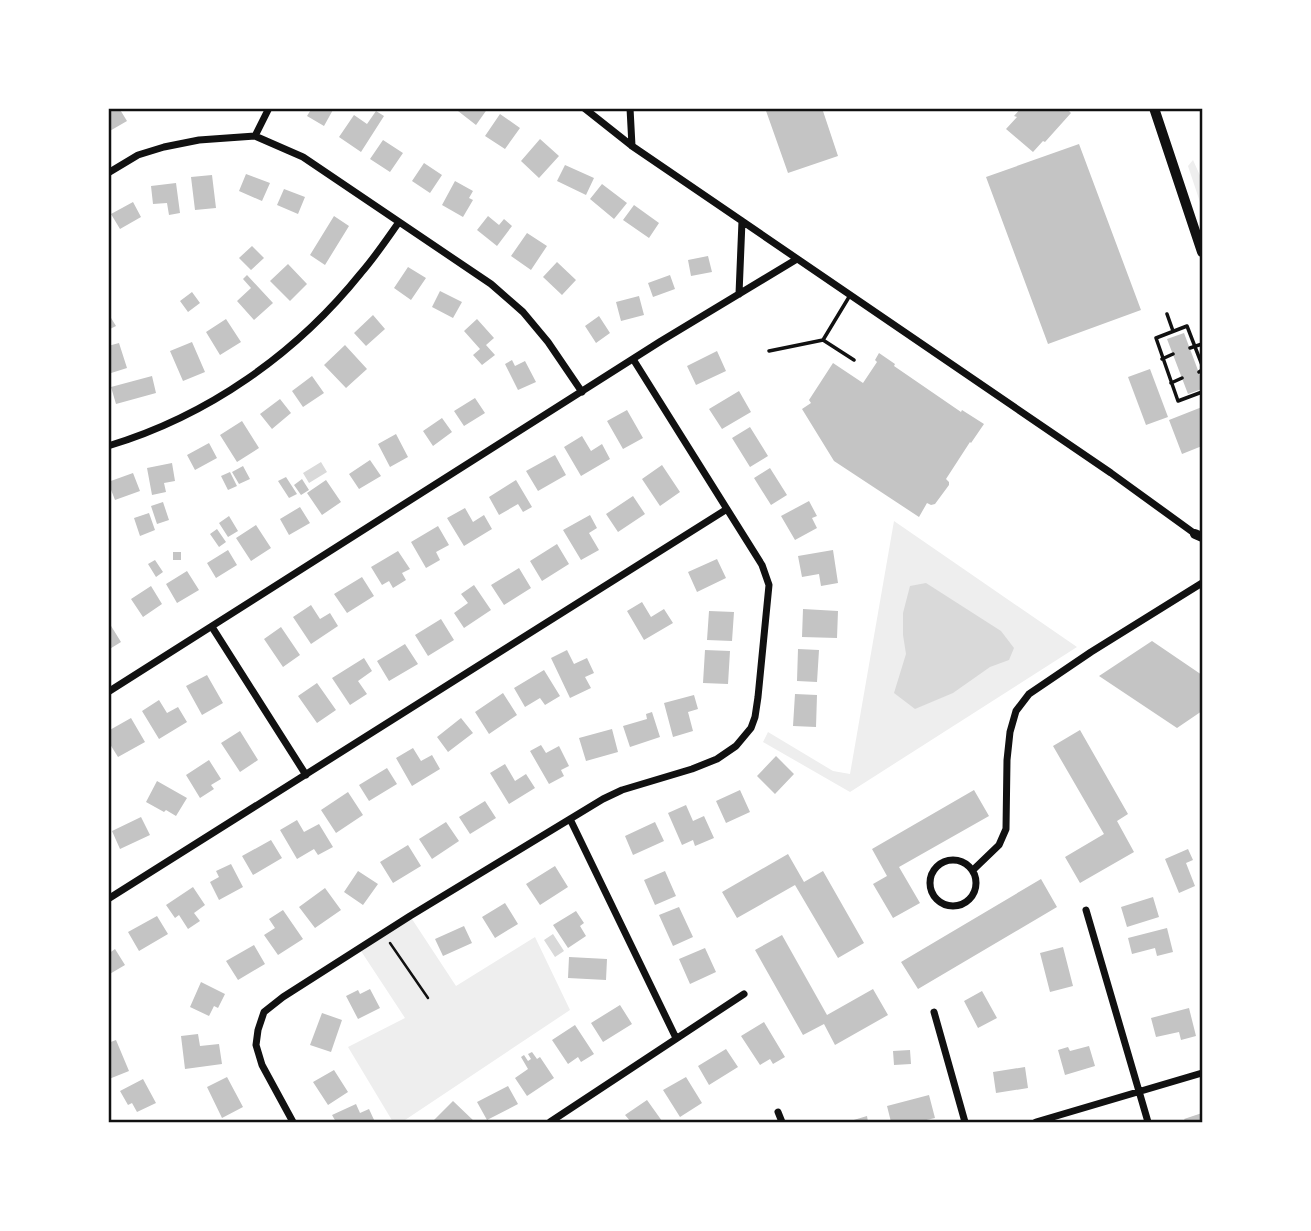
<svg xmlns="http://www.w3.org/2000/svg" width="1311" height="1231" font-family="'DM Sans',sans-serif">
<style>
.green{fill:#eee}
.water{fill:#d9d9d9}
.building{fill:#c4c4c4}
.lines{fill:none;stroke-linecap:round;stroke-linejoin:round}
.path{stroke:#111;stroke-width:2.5}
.service{stroke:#111;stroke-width:3.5}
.minor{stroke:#111;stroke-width:7}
.primary{stroke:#111;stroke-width:10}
.neatline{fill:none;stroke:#111;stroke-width:2.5}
</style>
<rect width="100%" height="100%" fill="#fff"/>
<path class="green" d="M1193,160L1202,180V208L1188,166Z
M894,521L1077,647L850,792L763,742L768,732L833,771L850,774Z
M410,916L456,986L535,937L570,1010L402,1122H393L348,1047L405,1018L359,948Z"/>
<path class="water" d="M321,462L327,472L309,483L303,473Z
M926,583L1001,631L1014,648L1009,660L990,667L953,693L915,709L894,693L906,654L903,635V613L910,586Z
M553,934L564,951L555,957L544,940Z"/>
<path class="building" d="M108,108H119L127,121L108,132Z
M312,108H334L324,126L307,116Z
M460,108H488L476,125L458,111Z
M765,108H822L838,156L788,173Z
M1021,108H1066L1071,113L1045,142L1043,141L1033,152L1006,129L1017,117L1014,116Z
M376,111L384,116L361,152L339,137L354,115L367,124Z
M500,114L520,128L505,149L485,136Z
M540,139L559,156L539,178L521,161Z
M383,140L403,153L390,172L370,159Z
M1079,144L1141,310L1048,344L986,177Z
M424,163L442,175L430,193L412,181Z
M565,165L594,178L586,195L557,181Z
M246,174L270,183L262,201L239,191Z
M212,175L216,208L195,210L191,177Z
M455,181L473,191L469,198L473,200L463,217L442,205Z
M176,183L180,213L169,215L167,203L153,204L151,186Z
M602,184L627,203L614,219L590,199Z
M284,189L305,197L298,214L277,205Z
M133,202L141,217L120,229L111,214Z
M634,205L659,223L649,238L623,220Z
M334,216L349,226L325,265L310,255Z
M488,216L499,225L504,219L512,226L497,246L477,230Z
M527,233L547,246L531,270L511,256Z
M252,246L264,258L251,270L239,258Z
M708,256L712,272L691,276L688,260Z
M557,262L576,280L562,295L543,277Z
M288,264L307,284L290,301L270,281Z
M408,267L426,278L411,300L394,288Z
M247,275L273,303L254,320L237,301L251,288L243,279Z
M670,275L675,289L653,297L648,283Z
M440,291L462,302L453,318L432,307Z
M192,292L200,303L188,312L180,301Z
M639,296L644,315L621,321L616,302Z
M108,313L116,326L108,330Z
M373,315L385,329L366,346L354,333Z
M599,316L610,333L596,343L585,326Z
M226,319L241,342L220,355L206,332Z
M477,319L494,338L486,345L495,355L482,365L473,355L480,349L464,331Z
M1184,333L1202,381V389L1188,394L1167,339Z
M192,342L205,372L183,381L170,351Z
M119,343L127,368L108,374V346Z
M345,345L367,369L346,388L324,365Z
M717,351L726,371L696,385L687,366Z
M879,353L895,364L894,366L961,412L962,410L984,424L971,443L970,442L946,479L949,482V485L935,504L931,505L927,503L919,517L834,461L802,409L811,403L809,400L833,363L863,383L877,362L875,360Z
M512,360L515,366L525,361L536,382L518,390L505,364Z
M1150,369L1168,417L1146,425L1128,377Z
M152,376L156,393L116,404L111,387Z
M312,376L324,393L303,407L292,391Z
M739,391L751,412L722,429L709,409Z
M475,398L485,413L464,426L454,411Z
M280,399L291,413L272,429L260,414Z
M1202,407V446L1182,454L1169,420Z
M627,410L643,438L623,449L607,421Z
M442,418L452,432L433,446L423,431Z
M242,421L259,448L237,462L220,435Z
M750,427L768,456L750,467L732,438Z
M396,434L408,457L390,467L378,444Z
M582,436L591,451L602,444L610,459L581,476L564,447Z
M209,443L217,458L195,470L187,455Z
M555,455L566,475L538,491L526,471Z
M370,460L381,476L359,489L349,474Z
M172,463L175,481L164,483L166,492L152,495L147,468Z
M662,465L680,492L660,506L642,479Z
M243,466L250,479L239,484L232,472Z
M770,468L787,495L771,505L754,478Z
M230,472L237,486L228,490L221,476Z
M133,473L140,491L115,500L108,482Z
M286,477L297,494L289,498L278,481Z
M302,479L309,490L301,495L294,485Z
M326,480L341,502L322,515L307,493Z
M516,480L532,507L523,512L518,504L499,515L489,497Z
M633,496L645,514L618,532L606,514Z
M809,501L817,516L812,518L817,528L795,540L781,516Z
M163,502L169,520L157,524L151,506Z
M300,507L310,523L289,535L280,519Z
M465,508L473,522L484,515L492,529L464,546L447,518Z
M149,513L155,530L140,536L134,518Z
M590,515L597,528L589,533L599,550L581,560L563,530Z
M229,516L238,531L228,537L219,523Z
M256,525L271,548L251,561L236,538Z
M438,526L449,545L436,552L440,560L426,568L411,542Z
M217,529L226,542L219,547L210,534Z
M557,544L569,564L542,581L530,561Z
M228,550L237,565L216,578L207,563Z
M833,550L838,583L821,586L819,574L802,577L798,556Z
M398,551L410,569L402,573L406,580L393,588L389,581L382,585L371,567Z
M173,552H181V560H173Z
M717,559L726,578L697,592L688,572Z
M155,560L163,572L156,577L148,564Z
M519,568L531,588L504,605L491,585Z
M187,571L199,590L177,603L166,584Z
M362,577L374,596L347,613L334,594Z
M474,585L491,610L464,628L454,613L468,603L461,594Z
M151,586L162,604L143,617L131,599Z
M642,602L651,617L664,609L673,623L644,640L627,611Z
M311,605L320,619L330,613L338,626L311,644L293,617Z
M803,609L838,611L837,638L802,637Z
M709,611L734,612L732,641L707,640Z
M441,619L454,640L428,656L415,635Z
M108,621L121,642L108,650Z
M281,627L300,655L283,667L264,639Z
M1152,641L1202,675V711L1177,728L1099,676Z
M405,644L418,664L389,681L377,661Z
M798,649L819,650L817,682L797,681Z
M567,650L574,664L587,658L594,673L585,677L591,688L570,698L551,658Z
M705,650L730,651L728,684L703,683Z
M364,658L372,671L358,681L367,694L350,705L332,678Z
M544,670L560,696L545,705L540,698L525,707L514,688Z
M207,675L223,703L202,715L186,686Z
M317,683L336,710L317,723L298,696Z
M503,693L517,715L489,734L475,712Z
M795,694L817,695L816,727L793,726Z
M694,695L698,709L688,712L693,731L673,737L664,703Z
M159,700L167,713L178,707L187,722L159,739L142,711Z
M652,712L660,737L630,747L623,726L647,719L646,714Z
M131,718L145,742L118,757L108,741V731Z
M461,718L473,733L448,752L437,737Z
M612,729L618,752L586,761L579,738Z
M1080,730L1128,814L1117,821L1134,852L1080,883L1065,857L1104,834L1053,746Z
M240,731L258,760L240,772L221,743Z
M541,745L546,753L559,746L569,766L561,770L564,776L549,784L530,751Z
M413,748L421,761L432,755L440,769L412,786L396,758Z
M776,756L794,774L775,794L757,776Z
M209,760L221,779L211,785L214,789L200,798L186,775Z
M505,764L515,781L526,774L535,788L509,804L490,773Z
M387,768L397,784L369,801L359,785Z
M157,781L187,798L176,816L166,810L164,812L146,802Z
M740,790L750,812L726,823L716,801Z
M974,790L989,816L899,867L920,903L893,918L873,884L887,876L872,849Z
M348,792L363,815L336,833L321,810Z
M485,801L496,818L470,834L459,817Z
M686,805L693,821L704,816L714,838L695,846L693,840L682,845L668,813Z
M141,817L150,835L120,849L112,831Z
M297,820L304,832L319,824L333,847L318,855L314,849L297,859L280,830Z
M446,822L459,841L432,859L419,839Z
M655,822L664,841L633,855L625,836Z
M271,840L282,858L253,875L242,856Z
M408,845L421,866L393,883L380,862Z
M1188,849L1193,860L1186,863L1195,886L1179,893L1165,859Z
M788,854L804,882L823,871L864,943L838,958L795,885L737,918L722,892Z
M231,864L243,887L219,900L210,882L219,877L216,871Z
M555,866L568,887L540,905L526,884Z
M358,871L378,884L363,905L344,892Z
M665,871L676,896L655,905L644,880Z
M1041,879L1057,907L918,989L901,962Z
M193,887L205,905L194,913L200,921L188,929L179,915L175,918L166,905Z
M325,888L341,910L315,928L299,907Z
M1153,897L1159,917L1127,927L1121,907Z
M505,903L518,924L495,938L482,917Z
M679,907L693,937L673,946L659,915Z
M283,910L303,939L278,955L264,935L275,928L269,919Z
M576,911L584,923L580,926L586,936L568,948L553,925Z
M157,916L168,934L139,951L128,932Z
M464,926L472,943L443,956L435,939Z
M1167,928L1173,952L1157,956L1155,948L1132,954L1128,938Z
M782,935L827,1015L873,989L888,1015L835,1045L824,1024L803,1035L755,950Z
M254,945L265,964L238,980L226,961Z
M1063,947L1073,986L1050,992L1040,953Z
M705,948L716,972L690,984L679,959Z
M115,949L125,965L108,975V954Z
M569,957L607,959L606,980L568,978Z
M201,982L225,994L218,1008L214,1006L209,1016L190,1007Z
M370,989L380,1008L358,1019L346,996L358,990L360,994Z
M982,991L997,1018L978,1028L964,1001Z
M620,1005L632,1024L603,1042L591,1023Z
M1189,1008L1196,1036L1181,1040L1179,1032L1156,1037L1151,1018Z
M322,1013L342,1020L331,1052L310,1045Z
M764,1022L785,1057L773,1064L770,1059L760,1065L741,1036Z
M575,1025L594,1054L581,1062L578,1057L568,1064L552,1040Z
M198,1034L200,1046L219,1044L222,1064L185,1069L181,1036Z
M116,1040L129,1071L109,1079L108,1043Z
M1089,1046L1095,1066L1065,1075L1058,1050L1068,1047L1070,1051Z
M726,1049L738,1067L709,1085L698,1066Z
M910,1050L911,1064L894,1065L893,1051Z
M532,1052L537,1059L540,1057L554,1078L527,1096L515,1078L528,1069L521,1057L524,1055L528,1061L531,1059L528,1054Z
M1025,1067L1028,1088L996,1093L993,1072Z
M334,1070L348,1092L328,1105L313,1082Z
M227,1077L243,1107L222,1118L207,1087Z
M686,1077L702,1103L680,1117L663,1090Z
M143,1079L156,1103L137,1112L132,1103L128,1105L120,1091Z
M508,1086L518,1104L487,1120L477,1102Z
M929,1095L935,1118L918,1122H891L887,1106Z
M647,1100L662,1121L660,1122H631L625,1115Z
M453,1101L475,1122H437L434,1120Z
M356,1104L360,1113L369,1109L375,1122H336L332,1115Z
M1202,1113V1122H1186L1184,1119Z
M867,1116L868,1122H847Z"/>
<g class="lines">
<path class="path" d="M390,943L428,998"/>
<path class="service" d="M849,297L823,340L854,360
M1167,314L1173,331
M1190,348L1202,344
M769,351L823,340
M1162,359L1173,354
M1202,365L1187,326L1156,338L1178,401L1202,392
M1199,372L1202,370
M1171,383L1182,378"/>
<path class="minor" d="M584,108L632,146L1111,473L1198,536
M630,108L632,146
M255,136L269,108
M108,173L138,155L164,147L199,140L255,136L303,157L491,284L523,312L548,342L582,392
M739,294L742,221
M108,446C208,416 296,354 361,273C375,257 387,239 399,222
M212,627L306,775
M108,692L661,341L797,259
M570,819L676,1038
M930 883a23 23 0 1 1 46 0a23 23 0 1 1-46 0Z
M973,870L999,845L1006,829L1007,760L1010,732L1016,711L1029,694L1091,652L1202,583
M108,899L727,509
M1086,910L1148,1122
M934,1012L965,1122
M778,1112L782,1122
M293,1122L262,1065L256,1045L258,1030L264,1012L283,997L410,916L603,799L622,790L692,769L717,759L736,746L751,728L755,717L758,697L769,585L762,565L633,359
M550,1122L744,994
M1036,1122L1202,1073"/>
<path class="primary" d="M1154,108L1202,252
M1195,534L1202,537"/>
</g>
<rect width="1311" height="1231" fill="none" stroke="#ffffff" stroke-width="220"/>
<rect x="110" y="110" width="1091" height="1011" class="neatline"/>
</svg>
